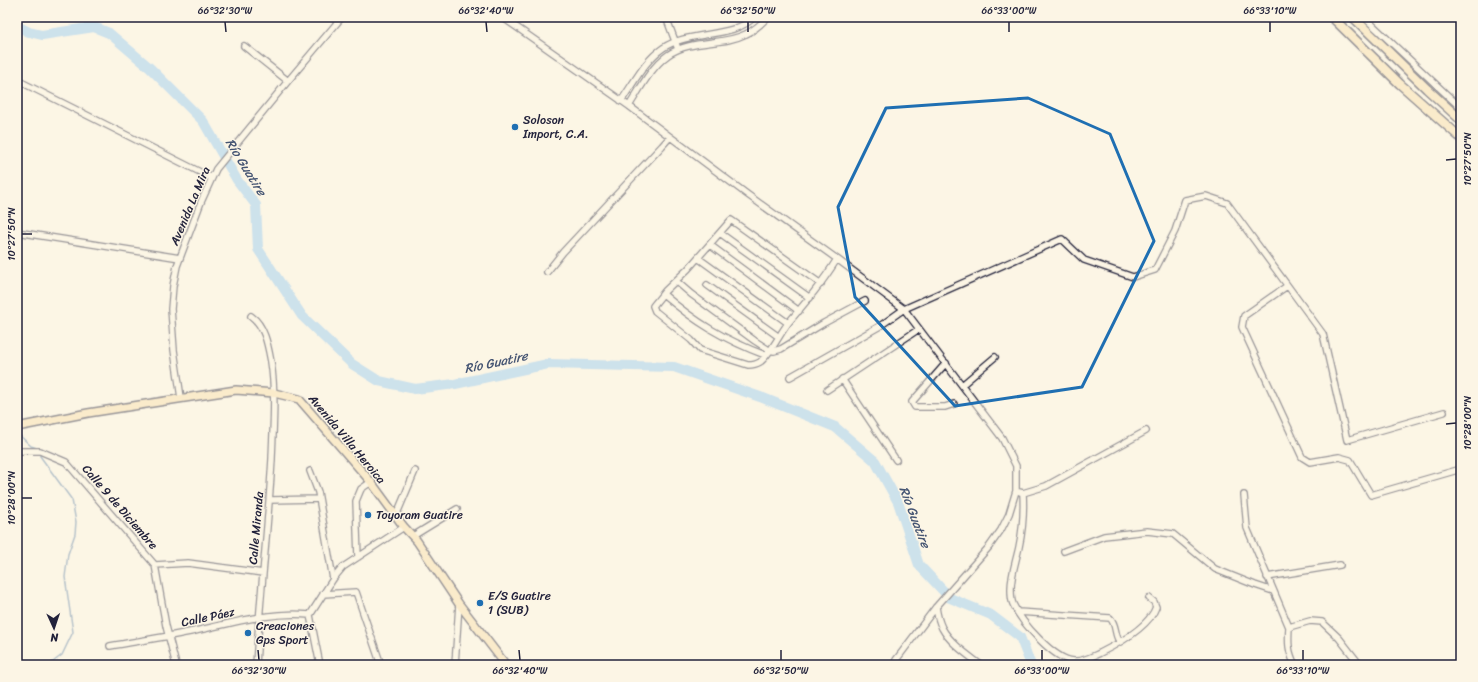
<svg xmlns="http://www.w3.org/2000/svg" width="1478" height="682" font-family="Sriracha,sans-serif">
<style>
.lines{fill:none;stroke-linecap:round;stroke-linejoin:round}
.stream{stroke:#6686a9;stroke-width:1.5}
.river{stroke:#94c9f2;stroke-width:10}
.minor-casing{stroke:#22223b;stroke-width:8}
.major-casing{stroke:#22223b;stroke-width:10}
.highway-casing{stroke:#22223b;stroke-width:11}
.minor{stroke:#fcf5e5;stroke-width:5.5}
.major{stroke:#f9deab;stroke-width:7}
.highway{stroke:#f9deab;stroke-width:8}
.marked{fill:none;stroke:#1f6fb2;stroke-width:3;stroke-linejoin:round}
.ticks{fill:none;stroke:#22223b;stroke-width:1.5}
.poi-dot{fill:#1f6fb2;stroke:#fcf5e5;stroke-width:1.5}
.labels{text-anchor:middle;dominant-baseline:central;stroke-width:3;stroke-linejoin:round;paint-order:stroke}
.poi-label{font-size:12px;fill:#22223b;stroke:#fcf5e5;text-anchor:start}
.street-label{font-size:12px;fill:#22223b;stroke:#fcf5e5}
.water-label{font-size:13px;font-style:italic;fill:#445472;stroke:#fcf5e5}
.neatline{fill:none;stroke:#22223b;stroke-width:1.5}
.ticks-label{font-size:10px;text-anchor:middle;fill:#22223b}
</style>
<rect width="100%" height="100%" fill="#fcf5e5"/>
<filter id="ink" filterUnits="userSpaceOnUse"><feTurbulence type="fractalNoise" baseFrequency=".025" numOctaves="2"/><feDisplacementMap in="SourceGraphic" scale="8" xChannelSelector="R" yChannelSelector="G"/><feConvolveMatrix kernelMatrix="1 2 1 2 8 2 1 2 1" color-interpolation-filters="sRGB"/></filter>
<g filter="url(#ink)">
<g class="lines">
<path class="stream" d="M17,433L31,446L40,449
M40,453V456L72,500L76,522L75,534L68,554L65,577L73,632L62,655L49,665"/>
<path class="river" d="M17,26L29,32L42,35L94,27L109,33L150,68L203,121L237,180L256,205L258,249L302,316L352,364L379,381L415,389L455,384L548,364L674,367L763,398L835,427L875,461L898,502L919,565L950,598L991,615L1020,637L1031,665"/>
<defs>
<path id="minor" d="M502,17L629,106L748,195L837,259L904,309L1002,438L1016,466V491L1009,514L1001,530L989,547L936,607L896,660L894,665
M666,17L678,49
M1364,17L1461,108
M244,46L288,81
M17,80L212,178
M621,101C634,83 644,61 663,48C689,30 733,39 754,17
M629,106C640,89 651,67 668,55C691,39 722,46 746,34C755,30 762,23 768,17
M17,232L180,258
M720,233L810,298
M710,245L799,311
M698,258L788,323
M547,272L563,252L662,146L670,137
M676,281L691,294L755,341L769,350L774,351L781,349L824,323L865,301
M821,284L731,220L688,269L665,291L653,306L655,311L691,340L700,350L748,365C752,365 757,364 760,362C770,355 780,333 789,322C806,302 823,282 837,259
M707,285L779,337
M1287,286L1244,316L1242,327L1302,457L1310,462L1339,457L1350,460L1371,495L1461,469
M663,294C695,322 725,340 765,355
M251,316C265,326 268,346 271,362C276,394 273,427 272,459C268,528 260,596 256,665
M946,363L912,402L915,407H945L954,404
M790,377L880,326L904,309L1062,239L1084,260L1133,277L1155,270L1175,231L1185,200L1206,196L1227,203L1323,334L1347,440L1444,412
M842,379L896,460
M962,385L995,357
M827,390L919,329
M181,398L174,350L171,309L173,286L177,266L201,202L216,169L288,81L342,17
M17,451H40L66,462L155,565L166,626L176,665
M310,471L318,492L333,579
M1020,492L1023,493L1046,486L1146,431
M1023,493C1024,511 1023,529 1019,547C1016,561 1011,575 1011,589C1011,594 1011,600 1013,604C1021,622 1054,660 1074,661C1082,662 1093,656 1100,653C1118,644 1149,627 1156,607L1154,602L1149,598
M1244,495L1247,528L1289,627C1288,643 1288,651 1295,665
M270,500L319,499
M396,516L415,471
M413,536L457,509
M1064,551L1104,536L1147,531L1173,534L1215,569L1255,585L1273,591
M358,557L356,501L361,489L371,482
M155,565L188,563L263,573
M1267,577L1340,565
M323,594L356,592L381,665
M936,607C937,614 939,622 942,628C950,643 968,655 981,665
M1018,612L1110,618C1117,624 1114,636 1120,642
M310,615L333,579L343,567L404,527
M310,615L320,665
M1289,627L1310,621L1322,622L1339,638L1357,661L1359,665
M110,646C138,641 167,637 195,631C232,623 271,611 310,615
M455,665L459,604"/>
<path id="major" d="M17,427L88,413L236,390L274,393L299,399L371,482L404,527L417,541L459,604L506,665"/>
<path id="highway" d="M1332,17L1400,84L1461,138
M1353,17L1427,89L1461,120"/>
</defs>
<use href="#minor" class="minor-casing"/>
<use href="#major" class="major-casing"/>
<use href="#highway" class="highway-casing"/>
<use href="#minor" class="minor"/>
<use href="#major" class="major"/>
<use href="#highway" class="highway"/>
</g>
</g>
<path d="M0 0H1478V682H0ZM1028,98L1110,134L1154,241L1082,387L955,406L855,297L838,207L886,108Z" fill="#fcf5e5" fill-opacity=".55" fill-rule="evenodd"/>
<path class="marked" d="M1028,98L1110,134L1154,241L1082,387L955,406L855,297L838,207L886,108Z"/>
<path class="ticks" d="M225,22L226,32M486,22L487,32M748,22V32M1009,22V32M1270,22V32M1446,160L1456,159M22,234H32M1446,424L1456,423M22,498H32M258,650L259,660M519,650L520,660M781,650V660M1042,650V660M1303,650V660"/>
<g class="poi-dot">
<circle cx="515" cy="127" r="4"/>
<circle cx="368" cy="515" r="4"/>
<circle cx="480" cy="603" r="4"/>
<circle cx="248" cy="633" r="4"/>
</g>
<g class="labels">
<g class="poi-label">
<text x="523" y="120">Soloson<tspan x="523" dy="14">Import, C.A.</tspan></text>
<text x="376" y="515">Toyoram Guatire</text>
<text x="488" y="596">E/S Guatire<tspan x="488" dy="14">1 (SUB)</tspan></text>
<text x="256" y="626">Creaciones<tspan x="256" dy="14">Gps Sport</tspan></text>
</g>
<g class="street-label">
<text transform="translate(190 206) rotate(-67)">Avenida La Mira</text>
<text transform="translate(347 439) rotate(50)">Avenida Villa Heroica</text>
<text transform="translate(120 507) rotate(49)">Calle 9 de Diciembre</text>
<text transform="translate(256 528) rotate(-85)">Calle Miranda</text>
<text transform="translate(208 617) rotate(-12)">Calle Páez</text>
</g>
<g class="water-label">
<text transform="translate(246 167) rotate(58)">Río Guatire</text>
<text transform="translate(496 362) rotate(-12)">Río Guatire</text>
<text transform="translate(915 517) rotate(69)">Río Guatire</text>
</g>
</g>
<rect width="1478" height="682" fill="none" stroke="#fcf5e5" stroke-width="44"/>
<g transform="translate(54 628) rotate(177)" stroke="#fcf5e5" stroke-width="3" paint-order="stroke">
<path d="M0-3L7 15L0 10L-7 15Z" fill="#22223b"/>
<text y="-6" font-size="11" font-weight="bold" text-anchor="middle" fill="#22223b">N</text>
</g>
<rect x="22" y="22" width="1434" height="638" class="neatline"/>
<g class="ticks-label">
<text x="225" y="14">66°32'30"W</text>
<text x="486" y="14">66°32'40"W</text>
<text x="748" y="14">66°32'50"W</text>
<text x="1009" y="14">66°33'00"W</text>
<text x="1270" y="14">66°33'10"W</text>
<text transform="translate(1467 159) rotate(-90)" y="4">10°27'50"N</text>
<text transform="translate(11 234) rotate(-90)" y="4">10°27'50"N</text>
<text transform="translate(1467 423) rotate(-90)" y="4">10°28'00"N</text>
<text transform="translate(11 498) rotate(-90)" y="4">10°28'00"N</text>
<text x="259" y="674">66°32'30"W</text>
<text x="520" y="674">66°32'40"W</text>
<text x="781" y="674">66°32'50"W</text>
<text x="1042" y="674">66°33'00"W</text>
<text x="1303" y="674">66°33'10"W</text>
</g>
</svg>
